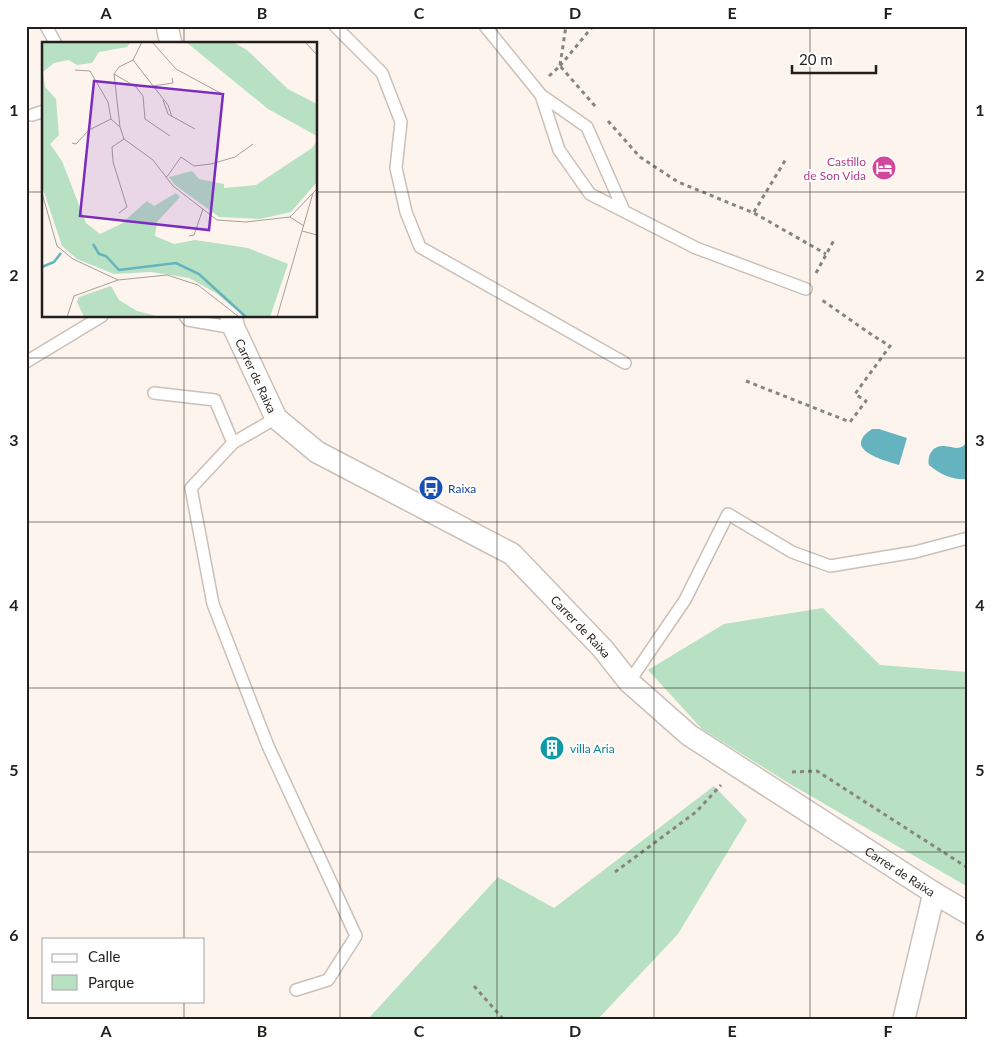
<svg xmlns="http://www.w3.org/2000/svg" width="994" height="1045" font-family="Lato,sans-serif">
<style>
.green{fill:#b7e1c2}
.water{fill:#65b3be}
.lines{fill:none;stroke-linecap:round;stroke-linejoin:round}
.lane-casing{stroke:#cbc0b8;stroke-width:14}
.street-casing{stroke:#cbc0b8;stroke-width:24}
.path{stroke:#8a847f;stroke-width:3;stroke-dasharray:4 4;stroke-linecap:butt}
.lane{stroke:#fff;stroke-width:11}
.street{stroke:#fff;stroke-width:21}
.grid{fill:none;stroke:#231f1c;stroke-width:1;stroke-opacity:0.55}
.labels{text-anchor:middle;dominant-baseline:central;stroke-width:4;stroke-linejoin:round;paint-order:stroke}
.hotel-label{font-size:12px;fill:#b23c85;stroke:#fff;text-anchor:end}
.street-label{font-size:12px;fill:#231f1c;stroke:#fff}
.transit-label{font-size:12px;fill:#164399;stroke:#fff;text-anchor:start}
.culture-label{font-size:12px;fill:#0d838f;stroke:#fff;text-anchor:start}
.inset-river{fill:none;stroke:#65b3be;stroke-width:2.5}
.inset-road{fill:none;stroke:#a69f9a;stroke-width:1}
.view{fill:#7b2cbf;fill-opacity:0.15;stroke:#7b2cbf;stroke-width:2.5}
.inset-edge{fill:none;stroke:#231f1c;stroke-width:2.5}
.neatline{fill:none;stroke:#231f1c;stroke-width:2}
.grid-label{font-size:16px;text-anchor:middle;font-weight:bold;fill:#231f1c}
</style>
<rect width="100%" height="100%" fill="#fdf4ee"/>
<path class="green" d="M823,608L880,665L968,672V887L790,784L702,729L648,670L724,624Z
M714,786L747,820L678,934L598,1019H368L498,877L554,908Z"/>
<path class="water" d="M872,429H879L907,438L899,465C884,460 841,450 872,429Z
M968,440V479C952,480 941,475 929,465C927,455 933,445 944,446C955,447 961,452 968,440Z"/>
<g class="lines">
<defs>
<path id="lane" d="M46,26L56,44
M335,26L382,73L401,122L396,168L406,212L420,247L625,363
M485,26L541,95L587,127L624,211
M541,95L559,150L590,194L696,248L806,289
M32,115L44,111
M185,316L188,320L234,328
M26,362L102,316
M154,393L215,400L233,443
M276,418L233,443L191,488L213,604L268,746L356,936L328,980L296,990
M629,682L685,600L728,514L792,552L830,566L915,552L968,538"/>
<g id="street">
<path d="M167,26L171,44"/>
<path id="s1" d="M231,316L234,328L276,418L317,452L512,554L603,649L629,682L689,735L934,893L968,913"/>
<path d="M904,1019L934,893"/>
</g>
</defs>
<use href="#lane" class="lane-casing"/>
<use href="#street" class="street-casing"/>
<path class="path" d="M560,65L566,26
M560,66L593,26
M549,76L560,66L596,107
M608,121L640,157L678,182L754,213L826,254
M754,212L786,159
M816,273L834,240
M746,381L850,422L866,401L855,394L890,346L872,335L822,300
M792,772L817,771L968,868
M615,872L696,812L721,785
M474,986L503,1019"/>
<use href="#lane" class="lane"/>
<use href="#street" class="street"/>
</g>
<path class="grid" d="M184,26V44M340,26V1019M497,26V1019M654,26V1019M810,26V1019M26,192H44M316,192H968M184,316V939M26,358H968M26,522H968M26,688H968M26,852H968M184,1001V1019"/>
<defs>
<symbol id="hotel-disc" viewBox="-11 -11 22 22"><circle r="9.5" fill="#d1479c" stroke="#fff"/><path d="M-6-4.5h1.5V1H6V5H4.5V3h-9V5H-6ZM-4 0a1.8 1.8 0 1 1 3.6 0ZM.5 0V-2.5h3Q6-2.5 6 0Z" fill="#fff"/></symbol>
<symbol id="bus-disc" viewBox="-11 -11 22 22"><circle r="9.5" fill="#1a4fb4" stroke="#fff"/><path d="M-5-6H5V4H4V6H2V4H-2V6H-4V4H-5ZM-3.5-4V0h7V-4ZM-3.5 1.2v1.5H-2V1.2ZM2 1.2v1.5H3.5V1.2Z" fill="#fff"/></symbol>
<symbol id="building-disc" viewBox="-11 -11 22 22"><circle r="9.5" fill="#0f9aa8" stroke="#fff"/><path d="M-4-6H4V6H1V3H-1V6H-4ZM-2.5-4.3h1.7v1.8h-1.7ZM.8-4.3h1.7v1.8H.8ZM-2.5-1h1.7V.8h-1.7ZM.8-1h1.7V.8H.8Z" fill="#fff"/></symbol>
</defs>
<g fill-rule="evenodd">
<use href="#hotel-disc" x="870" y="154" width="28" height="28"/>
<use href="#bus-disc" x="417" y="474" width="28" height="28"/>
<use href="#building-disc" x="538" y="734" width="28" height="28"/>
</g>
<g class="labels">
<g class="hotel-label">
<text x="866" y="161">Castillo<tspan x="866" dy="14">de Son Vida</tspan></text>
</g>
<g class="street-label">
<text stroke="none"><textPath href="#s1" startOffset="65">Carrer de Raixa</textPath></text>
<text stroke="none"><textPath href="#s1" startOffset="485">Carrer de Raixa</textPath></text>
<text stroke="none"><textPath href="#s1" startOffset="890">Carrer de Raixa</textPath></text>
</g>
<g class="transit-label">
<text x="448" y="488">Raixa</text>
</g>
<g class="culture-label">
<text x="570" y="748">villa Aria</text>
</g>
</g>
<g transform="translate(42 42)">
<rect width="275" height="275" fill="#fdf4ee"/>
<path d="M0,0H89L85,5L57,10L50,21L35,23L27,18L12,21L1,30L3,45L14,57L17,93L8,102L20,119L44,181L58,192L79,182L105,159L112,164L134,151L138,155L115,180L113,194L132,202L153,198L206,206L246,222L228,275H203L174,251L147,236L109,230L72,232L35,217L20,204L0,144ZM144,0H191L205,8L246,47L275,62V140L249,170L218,177L177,175L133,143L127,135L150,129L157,137L182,142V146L214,143L270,106L275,99V94L226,67ZM69,244L77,258L95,269L119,275H42L35,260L37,255Z" fill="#b7e1c2"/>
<path class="inset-river" d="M51,202L57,212L64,214L77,228L134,221L157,232L204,275M0,225L12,220L19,211"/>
<path class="inset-road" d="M100,0L91,18L77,25L72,32L78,85L82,97L111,118L131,144L175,178L204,180L248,175L271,151M110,0L134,27L180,52M263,0L275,13M91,18L126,63L130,75M33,28L48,29L66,60L69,77M72,32L94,45L101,54L103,77L128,94M111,44L131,41L130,36M121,58L126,72L153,87M30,101L34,102L47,88L69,77L78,85M124,136L139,115L152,124L169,122L193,115L211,102M0,151L15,204L31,217L76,238M77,171L85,165L71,120L70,105L82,97M248,175L262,184M260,189L275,193M147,194L152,193L161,167M25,275L32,254L76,238L125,233L156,243L197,275M235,275L271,151L275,147"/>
<path class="view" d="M52,39L181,52L167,188L38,174Z"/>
<rect width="275" height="275" class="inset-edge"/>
</g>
<rect width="994" height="1045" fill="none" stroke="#ffffff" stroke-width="55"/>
<rect x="42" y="938" width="162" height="65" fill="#ffffff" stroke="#a7a5a4"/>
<rect x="52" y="954" width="25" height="8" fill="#ffffff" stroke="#a7a5a4"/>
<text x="88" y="962" font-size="15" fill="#231f1c">Calle</text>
<rect x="52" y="975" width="25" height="15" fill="#b7e1c2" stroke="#a7a5a4"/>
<text x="88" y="988" font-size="15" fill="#231f1c">Parque</text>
<path d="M792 65v8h84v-8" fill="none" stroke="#231f1c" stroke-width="2.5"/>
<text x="799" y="65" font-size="15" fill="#231f1c" stroke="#ffffff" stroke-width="4" paint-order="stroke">20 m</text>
<rect x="28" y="28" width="938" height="990" class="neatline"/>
<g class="grid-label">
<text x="106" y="19">A</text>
<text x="262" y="19">B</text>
<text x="419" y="19">C</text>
<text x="575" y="19">D</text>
<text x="732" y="19">E</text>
<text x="888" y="19">F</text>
<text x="14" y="116">1</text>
<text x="980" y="116">1</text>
<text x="14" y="281">2</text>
<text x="980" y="281">2</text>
<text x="14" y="446">3</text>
<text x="980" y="446">3</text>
<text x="14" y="611">4</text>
<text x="980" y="611">4</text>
<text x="14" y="776">5</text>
<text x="980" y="776">5</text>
<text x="14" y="941">6</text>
<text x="980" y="941">6</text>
<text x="106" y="1037">A</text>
<text x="262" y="1037">B</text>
<text x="419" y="1037">C</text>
<text x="575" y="1037">D</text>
<text x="732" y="1037">E</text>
<text x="888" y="1037">F</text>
</g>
</svg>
